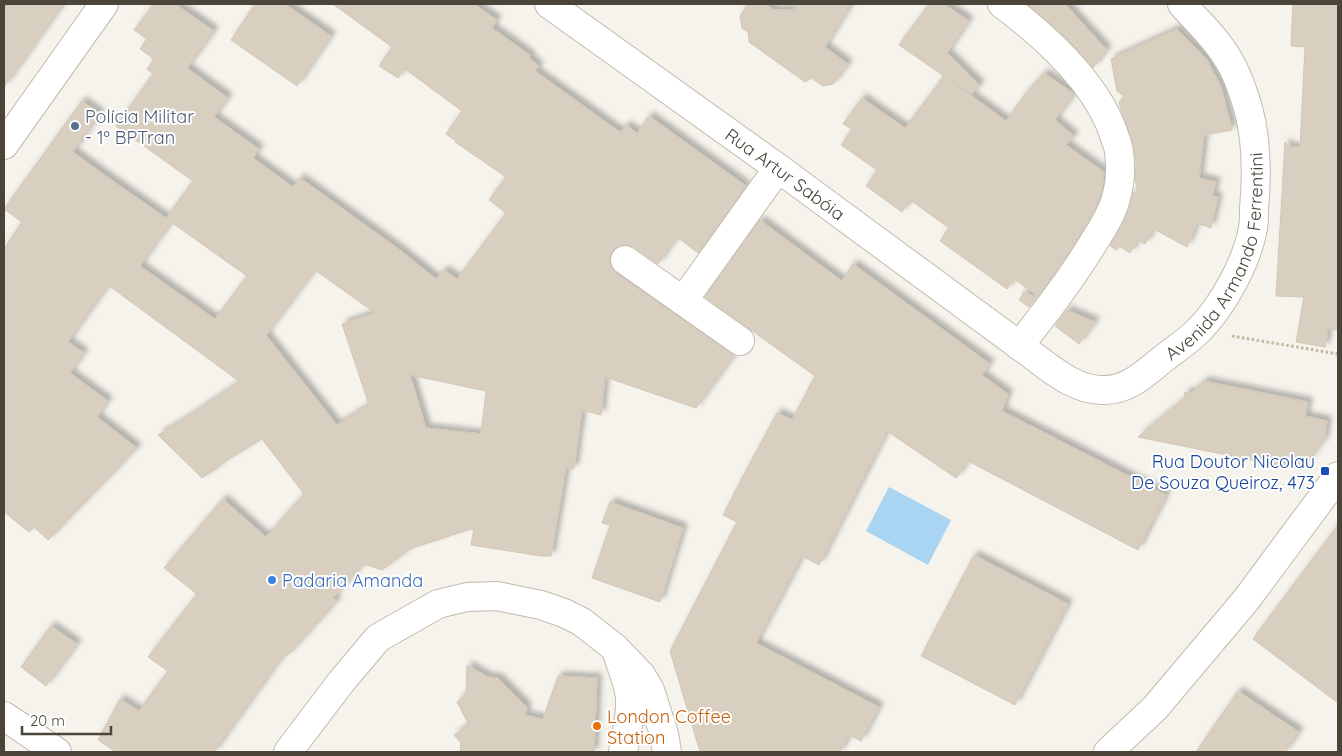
<svg xmlns="http://www.w3.org/2000/svg" width="1342" height="756" font-family="Quicksand,sans-serif">
<style>
.water{fill:#a9d4f2}
.building{fill:#d8cfc1;stroke:#d3c7b4;fill-rule:evenodd;filter:url(#shadow)}
.lines{fill:none;stroke-linecap:round;stroke-linejoin:round}
.minor-casing{stroke:#c2bbae;stroke-width:30}
.path{stroke:#c4b79f;stroke-width:3;stroke-dasharray:2.5 2.5;stroke-linecap:butt}
.minor{stroke:#fff;stroke-width:28}
.service-dot{fill:#5c6f8a;stroke:#fff;stroke-width:2}
.transit-dot{fill:#1a4fb4;stroke:#fff;stroke-width:2}
.shop-dot{fill:#3f7fe0;stroke:#fff;stroke-width:2}
.food-dot{fill:#e8710a;stroke:#fff;stroke-width:2}
.labels{text-anchor:middle;dominant-baseline:central;stroke-width:4;stroke-linejoin:round;paint-order:stroke}
.service-label{font-size:18px;fill:#4e5e75;stroke:#fff;text-anchor:start}
.street-label{font-size:18px;fill:#4b4439;stroke:#fff}
.transit-label{font-size:18px;fill:#164399;stroke:#fff;text-anchor:end}
.shop-label{font-size:18px;fill:#366cbe;stroke:#fff;text-anchor:start}
.food-label{font-size:18px;fill:#c56008;stroke:#fff;text-anchor:start}
</style>
<defs>
<filter id="shadow"><feDropShadow dx="4.5" dy="-4.5" stdDeviation="2.5" flood-color="#0004"/></filter>
</defs>
<rect width="100%" height="100%" fill="#f6f3ec"/>
<path class="water" d="M889,487L951,520L928,565L866,531Z"/>
<path class="building" d="M4,4H63L4,87Z
M154,4H175L214,31L187,68L228,98L214,117L259,149L253,158L293,187L300,178L400,250L436,279L444,270L457,279L506,213L489,200L506,177L455,142L456,141L446,134L462,111L405,69L398,78L379,66L392,47L333,4H474L497,20L492,28L531,56L529,58L539,66L535,71L617,130L621,132L626,125L637,133L649,116L746,186L698,253L677,237L658,264L634,247L627,245L618,246L613,251L610,258L611,266L616,273L734,355L696,408L605,377L601,415L582,410L574,469L566,467L551,556H541L471,545L474,528L410,549L382,570L364,564L333,598L337,601L287,656L284,654L214,752H116L98,740L120,699L139,711L168,671L148,657L197,594L164,568L223,499L266,537L304,494L262,439L219,465L220,466L202,478L158,435L179,423L240,382L108,285L68,342L84,353L70,373L108,401L97,417L137,448L48,540L34,527L29,532L4,512V249L22,222L4,209L82,101L100,114L73,152L110,179L166,218L193,181L116,126L153,74L147,69L154,59L140,49L147,39L134,30ZM171,222L247,276L215,319L140,266ZM315,270L375,313L342,324L369,405L337,425L266,335ZM410,375L486,391L481,434L426,428Z
M255,4H285L331,36L297,86L231,40Z
M748,4H765L774,10H793L797,4H851L825,47L848,64L833,84L823,86L811,78L805,82L749,42L748,32L742,28L740,16Z
M929,4H944L969,21L947,53L980,85L972,94L953,82L1006,121L1026,93L1044,73L1074,94L1055,120L1074,136L1066,145L1104,172L1102,189L1095,209L1070,250L1038,296L1014,279L1007,289L940,241L949,228L910,200L902,212L866,186L877,170L841,145L852,129L843,124L862,98L905,128L944,76L899,45Z
M1027,4H1065L1107,50L1093,68L1064,36Z
M1293,4H1338V330L1328,329L1325,347L1296,342L1304,297L1276,296L1285,142L1289,147H1300L1305,47L1291,46Z
M1177,29L1207,60L1221,87L1232,130L1204,135L1199,178L1216,182L1212,196L1218,197L1211,228L1197,223L1187,247L1154,229L1145,244L1138,240L1130,253L1119,246L1117,250L1110,246L1126,217L1133,192L1139,196L1135,179L1136,163L1134,146L1121,111L1119,102L1124,96L1117,91L1111,59Z
M760,220L842,281L853,264L990,364L982,375L1008,394L1002,411L1166,495L1138,550L968,461L956,478L887,431L819,565L802,556L756,643L879,707L861,741L849,735L840,752H700L670,651L737,522L723,515L741,480L777,413L792,420L815,376L705,297Z
M1024,292L1037,297L1029,307L1019,300Z
M1067,310L1095,322L1079,344L1055,326Z
M1204,381L1308,402L1305,416L1327,421L1324,440L1301,470L1138,437L1184,399L1185,392L1191,393Z
M610,502L683,528L660,602L592,578L610,525L602,523Z
M1338,525V703L1253,639Z
M974,555L1068,604L1015,705L921,656Z
M51,626L77,644L46,686L21,667Z
M467,665L488,677L498,678L527,707L525,715L543,719L558,676L597,678L594,752H460L461,743L454,735L469,725L457,702L466,694Z
M1238,691L1299,732L1285,752H1196Z"/>
<g class="lines">
<defs>
<g id="minor">
<path id="s1" d="M549,4L778,168L1028,352C1050,368 1075,391 1104,390C1129,390 1145,373 1163,359C1174,350 1188,341 1198,331C1223,306 1247,262 1253,228C1254,222 1254,215 1254,209C1257,176 1257,140 1248,108C1243,91 1237,73 1228,59C1216,38 1197,21 1182,4"/>
<path d="M1002,4C1046,37 1099,84 1115,138C1117,143 1119,148 1119,153C1121,167 1120,184 1116,198C1112,215 1101,230 1092,245C1070,281 1045,313 1019,346"/>
<path d="M4,145L104,4"/>
<path d="M625,260L740,341"/>
<path d="M683,301L778,168"/>
<path d="M618,656C622,669 629,684 630,698C631,716 626,735 623,752"/>
<path d="M4,716L57,752"/>
<path d="M288,752L341,682L378,638L438,604L467,597L497,596L541,605L564,613L582,622L615,648L641,675L650,690L664,734L667,752"/>
<path d="M1108,752L1155,708L1246,600L1338,476"/>
</g>
</defs>
<use href="#minor" class="minor-casing"/>
<path class="path" d="M1232,336L1338,354"/>
<use href="#minor" class="minor"/>
</g>
<circle class="service-dot" cx="75" cy="126" r="5"/>
<rect class="transit-dot" x="1320" y="466" width="10" height="10" rx="2.5"/>
<circle class="shop-dot" cx="272" cy="580" r="5"/>
<circle class="food-dot" cx="597" cy="726" r="5"/>
<g class="labels">
<g class="service-label">
<text x="85" y="116">Polícia Militar<tspan x="85" dy="21">- 1º BPTran</tspan></text>
</g>
<g class="street-label">
<text stroke="none"><textPath href="#s1" startOffset="291">Rua Artur Sabóia</textPath></text>
<text stroke="none"><textPath href="#s1" startOffset="869">Avenida Armando Ferrentini</textPath></text>
</g>
<g class="transit-label">
<text x="1315" y="461">Rua Doutor Nicolau<tspan x="1315" dy="21">De Souza Queiroz, 473</tspan></text>
</g>
<g class="shop-label">
<text x="282" y="580">Padaria Amanda</text>
</g>
<g class="food-label">
<text x="607" y="716">London Coffee<tspan x="607" dy="21">Station</tspan></text>
</g>
</g>
<rect width="1342" height="756" fill="none" stroke="#4b4439" stroke-width="10"/>
<path d="M22 726v8h89v-8" fill="none" stroke="#4b4439" stroke-width="2.5"/>
<text x="30" y="726" font-size="15" fill="#4b4439" stroke="#ffffff" stroke-width="4" paint-order="stroke">20 m</text>
</svg>
